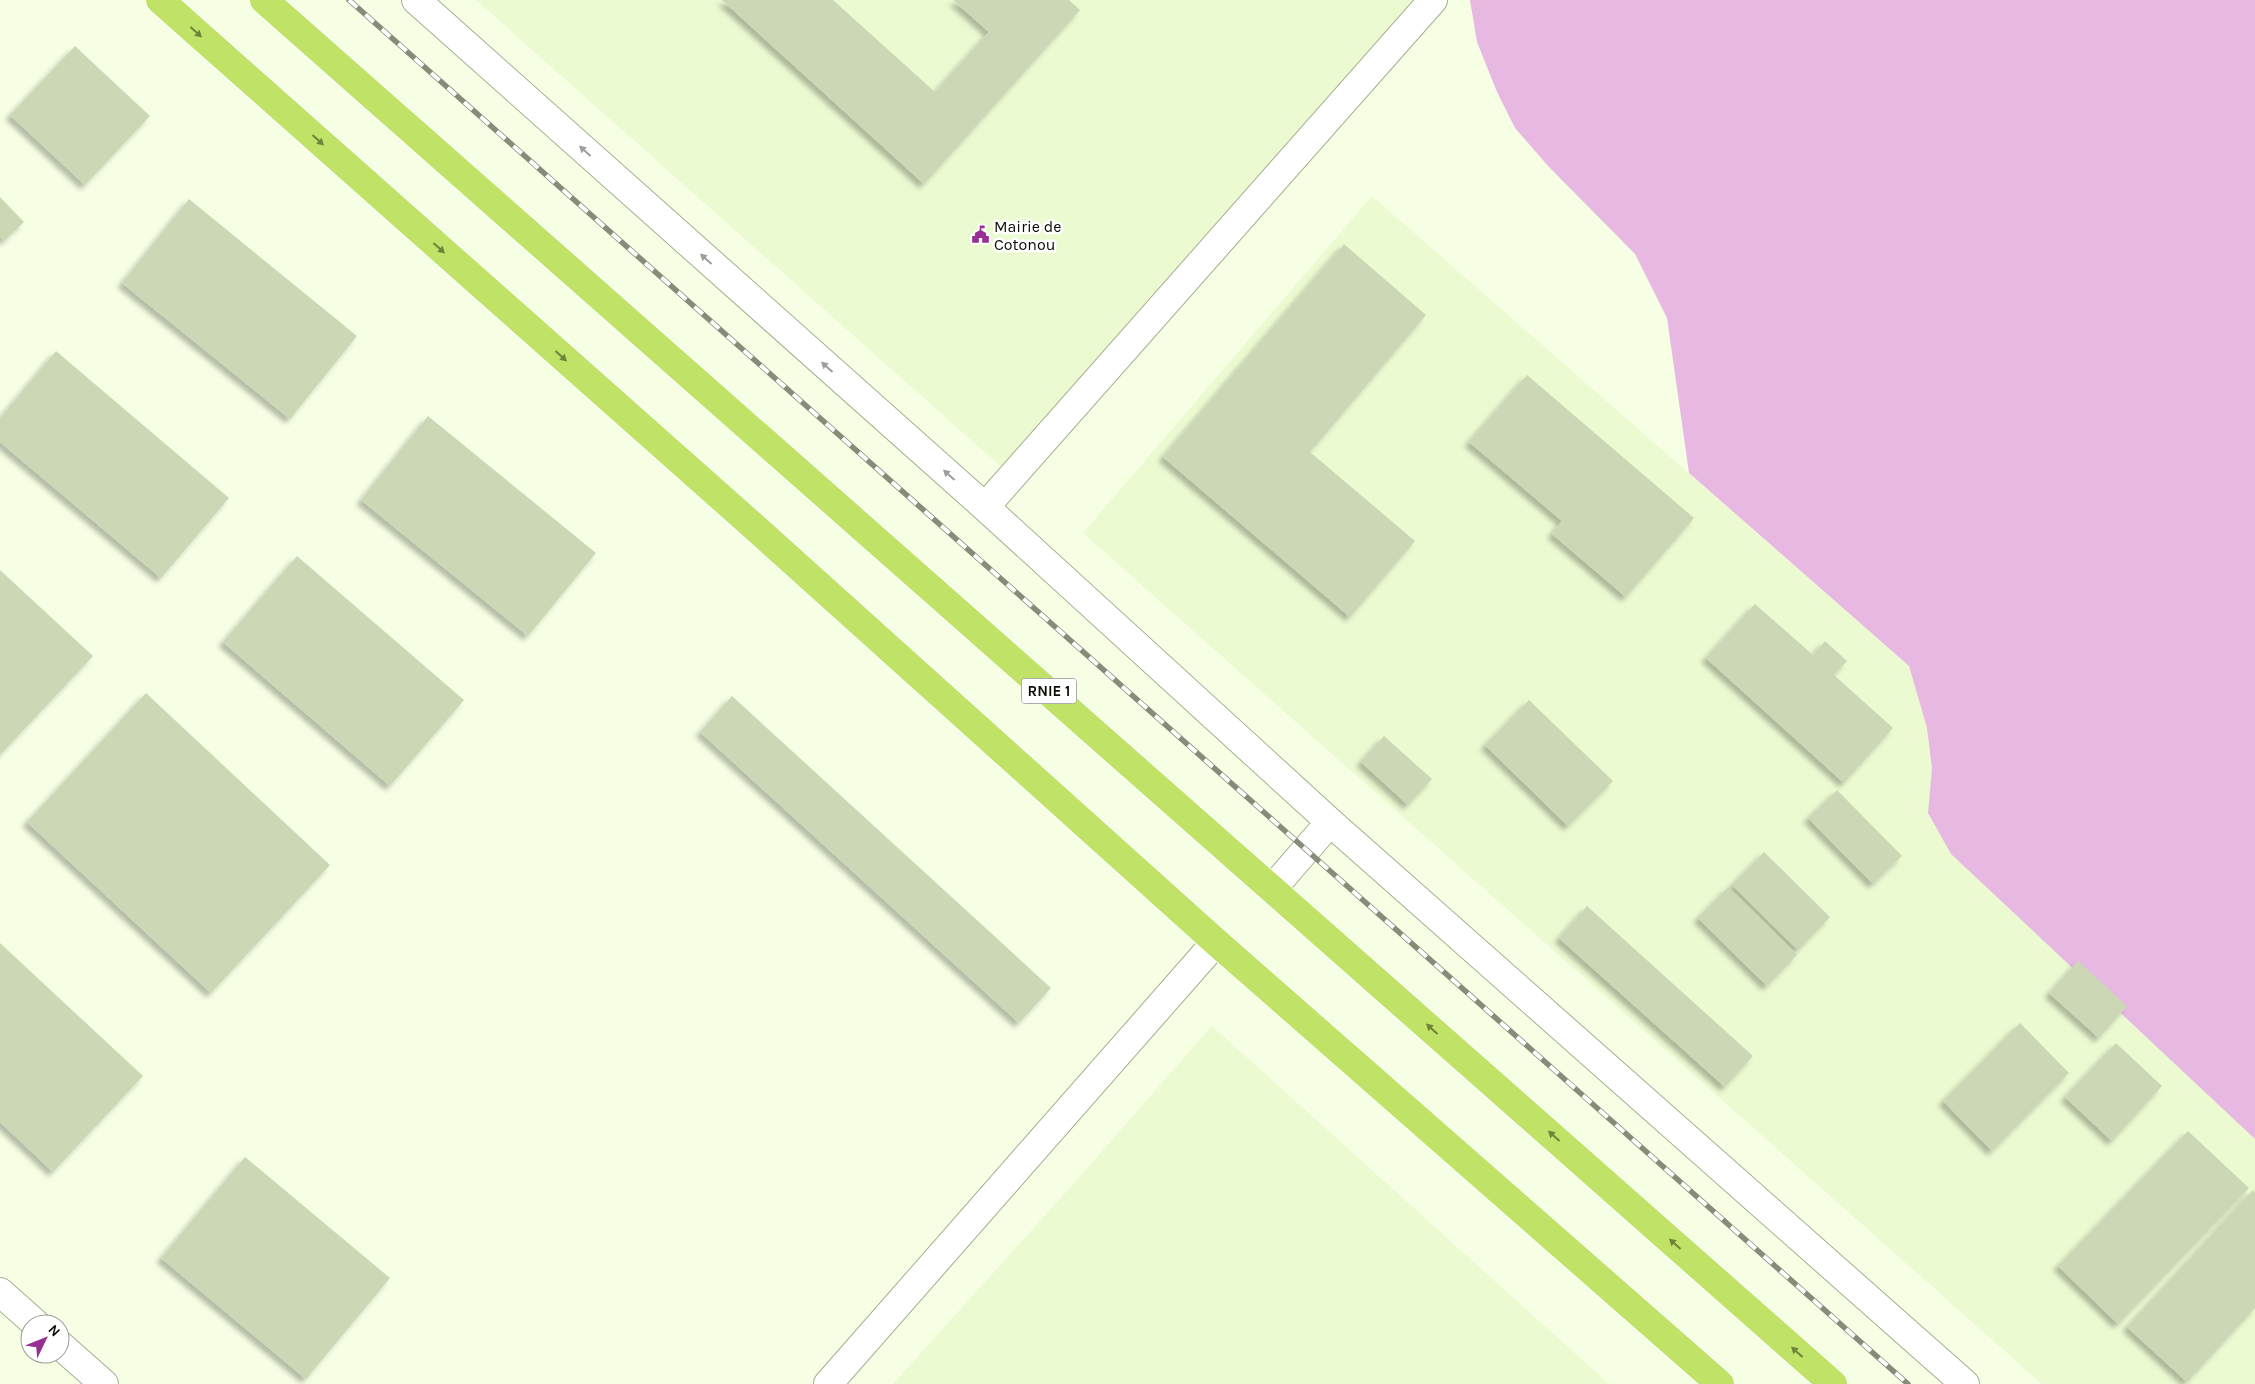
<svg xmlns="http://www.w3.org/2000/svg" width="2255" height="1384" font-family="Karla,sans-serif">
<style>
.built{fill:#ecfad2}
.green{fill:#e7b9e2}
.building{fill:#ccd7b6;filter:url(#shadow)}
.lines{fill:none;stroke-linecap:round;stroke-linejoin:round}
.minor-casing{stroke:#a4ae8f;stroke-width:30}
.highway-casing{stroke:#fff;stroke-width:30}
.minor{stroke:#fff;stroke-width:28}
.highway{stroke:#c0e266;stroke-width:28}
.rail-casing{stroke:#868c7a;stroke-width:5.5}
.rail{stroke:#fff;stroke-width:4;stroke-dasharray:11;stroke-linecap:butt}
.oneway{fill:#6f833a}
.oneway2{fill:#9d9f9b}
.labels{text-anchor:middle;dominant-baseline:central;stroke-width:5;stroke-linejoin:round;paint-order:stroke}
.shield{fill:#fff;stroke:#54564f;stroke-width:1}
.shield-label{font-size:15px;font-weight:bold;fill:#0b0e04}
.poi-label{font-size:16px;fill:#0b0e04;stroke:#fff;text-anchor:start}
</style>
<defs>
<filter id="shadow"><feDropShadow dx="-4.5" dy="4.5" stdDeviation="2.5" flood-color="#0004"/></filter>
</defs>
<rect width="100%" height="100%" fill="#f6ffe4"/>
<path class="built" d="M476,0H1432L1006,471Z
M1372,196L2255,969V1384H2042L1083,533Z
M1212,1026L1609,1384H893L1067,1191Z"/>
<path class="green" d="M1470,0H2255V1139L1951,854L1928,813L1932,768L1927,728L1909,666L1689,473L1667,318L1635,254L1548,166L1515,128L1497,92L1477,42Z"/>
<path class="building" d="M722,0H833L935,92L989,32L953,0H1069L1080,10L924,184Z
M75,46L150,116L85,185L10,115Z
M0,197L24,222L4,241L0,236Z
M189,199L357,336L290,419L122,283Z
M1344,244L1426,315L1310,452L1415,541L1350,617L1163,457Z
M56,351L229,498L161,578L0,442V418Z
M1527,375L1694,518L1626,597L1552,534L1562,521L1469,442Z
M428,416L596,553L528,636L361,500Z
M297,556L464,700L390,786L223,642Z
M0,570L93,656L0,755Z
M1755,604L1813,655L1825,641L1847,661L1834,675L1893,728L1844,783L1706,658Z
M146,693L330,865L211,993L27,822Z
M732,696L1051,988L1019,1023L700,732Z
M1529,700L1613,781L1568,826L1485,745Z
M1384,736L1432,779L1408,805L1361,762Z
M1837,790L1902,856L1873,884L1808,818Z
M1764,852L1830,917L1798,950L1732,885Z
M1728,887L1797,955L1767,986L1698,918Z
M1587,906L1753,1056L1725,1087L1559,938Z
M0,943L143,1076L53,1172L0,1122Z
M2078,961L2127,1006L2099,1038L2049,993Z
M2020,1023L2069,1073L1992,1151L1943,1101Z
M2116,1043L2162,1086L2112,1141L2065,1097Z
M2188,1131L2249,1188L2118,1324L2058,1266Z
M245,1157L390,1278L306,1379L161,1258Z
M2253,1190L2255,1193V1308L2187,1382L2127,1327Z"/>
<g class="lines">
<defs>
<path id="minor" d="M416,0L985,507L1330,822L1965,1384
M985,507L1433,0
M1273,888L1330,822
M0,1292L36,1324
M60,1345L104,1384
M828,1384L1216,942"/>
<path id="highway" d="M160,0L751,524L1216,942L1720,1384
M264,0L1833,1384"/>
</defs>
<use href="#minor" class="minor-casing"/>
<use href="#highway" class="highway-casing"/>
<use href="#minor" class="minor"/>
<use href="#highway" class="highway"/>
<defs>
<path id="rail" d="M349,0L1908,1384"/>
</defs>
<use href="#rail" class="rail-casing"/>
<use href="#rail" class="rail"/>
</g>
<defs><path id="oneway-solid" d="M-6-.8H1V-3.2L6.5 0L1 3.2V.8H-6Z" transform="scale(1.25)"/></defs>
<g class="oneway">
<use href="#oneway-solid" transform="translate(196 32) rotate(42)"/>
<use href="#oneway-solid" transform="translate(318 140) rotate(42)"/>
<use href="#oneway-solid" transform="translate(439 248) rotate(42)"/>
<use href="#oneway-solid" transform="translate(561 356) rotate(42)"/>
<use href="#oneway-solid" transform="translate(1432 1029) rotate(-138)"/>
<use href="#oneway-solid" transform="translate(1554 1136) rotate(-138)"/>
<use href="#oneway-solid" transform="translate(1675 1244) rotate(-138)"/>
<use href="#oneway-solid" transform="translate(1797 1352) rotate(-138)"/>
</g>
<g class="oneway2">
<use href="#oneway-solid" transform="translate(585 151) rotate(-138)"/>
<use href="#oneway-solid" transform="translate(706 259) rotate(-138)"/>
<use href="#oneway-solid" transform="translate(827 367) rotate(-138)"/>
<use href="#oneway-solid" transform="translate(949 475) rotate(-138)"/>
</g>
<defs>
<symbol id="civic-bare" viewBox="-9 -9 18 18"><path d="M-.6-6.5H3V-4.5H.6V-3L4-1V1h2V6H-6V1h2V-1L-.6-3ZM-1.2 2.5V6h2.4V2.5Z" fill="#983094" stroke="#fff" stroke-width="2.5" paint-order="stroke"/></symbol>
</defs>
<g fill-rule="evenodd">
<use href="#civic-bare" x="968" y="222" width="25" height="25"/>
</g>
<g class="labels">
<rect class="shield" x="1021.5" y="678.5" width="55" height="25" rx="4"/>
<g class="shield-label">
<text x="1049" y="691">RNIE 1</text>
</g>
<g class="poi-label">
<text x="994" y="226">Mairie de<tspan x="994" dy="18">Cotonou</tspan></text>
</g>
</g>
<g transform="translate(45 1339) rotate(47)"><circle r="24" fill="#ffffff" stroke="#9d9f9b"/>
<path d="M0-4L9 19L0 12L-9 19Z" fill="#983094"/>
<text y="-8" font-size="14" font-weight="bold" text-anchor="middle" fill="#0b0e04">N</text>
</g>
</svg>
